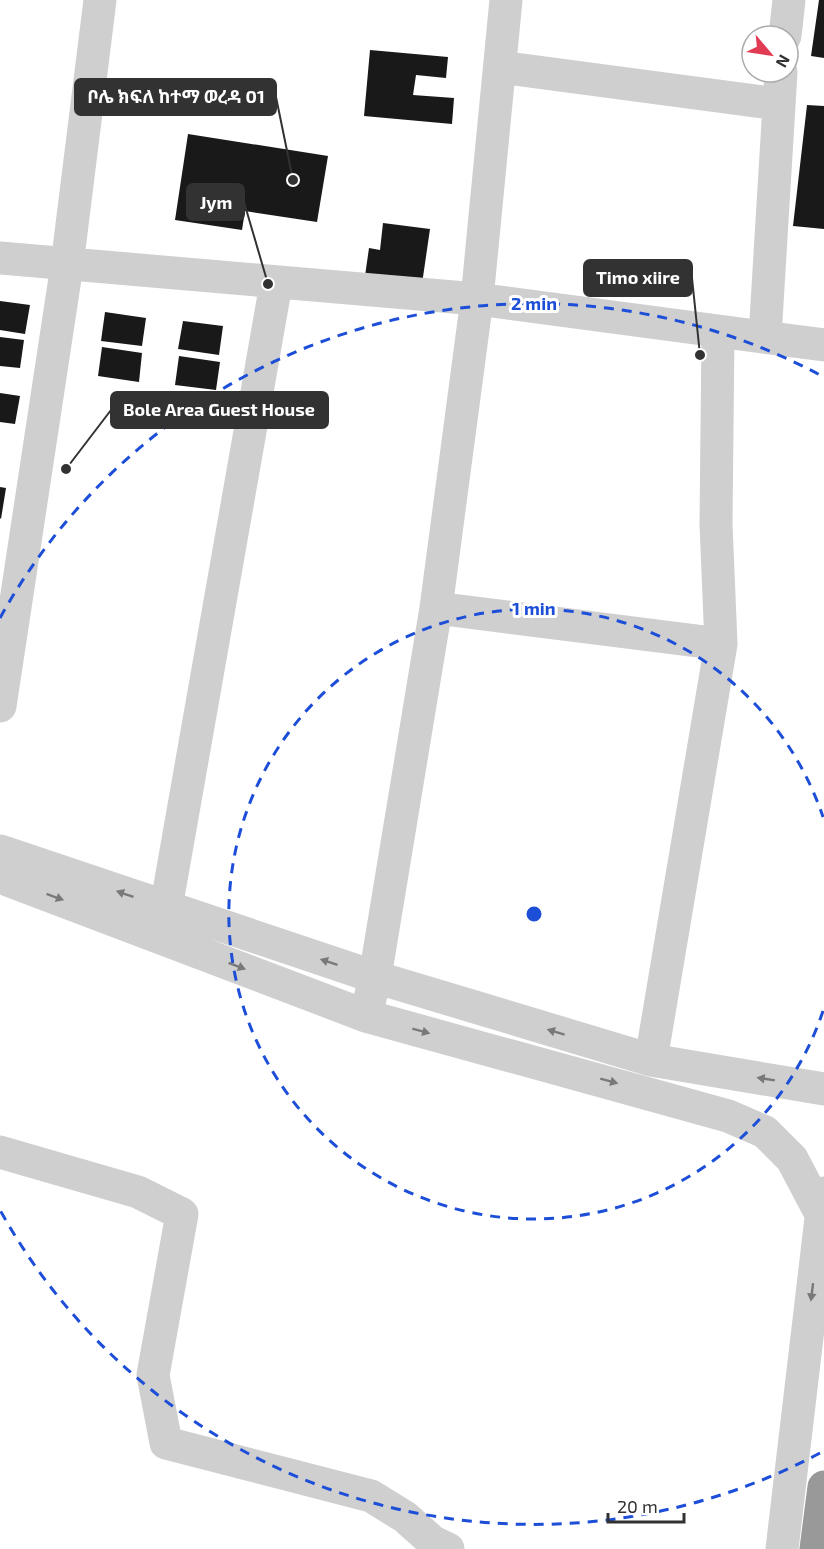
<svg xmlns="http://www.w3.org/2000/svg" width="824" height="1549" font-family="'Exo 2','Noto Sans Ethiopic',sans-serif">
<style>
.building{fill:#191919}
.lines{fill:none;stroke-linecap:round;stroke-linejoin:round}
.minor{stroke:#cfcfcf;stroke-width:33}
.highway{stroke:#999;stroke-width:33}
.oneway{fill:#797979}
.ring{fill:none;stroke:#1d4ed8;stroke-width:3;stroke-dasharray:10 8}
.centre{fill:#1d4ed8;stroke:#fff;stroke-width:3}
.ring-label{font-size:18px;text-anchor:middle;font-weight:bold;fill:#1d4ed8;stroke:#fff;stroke-width:6;stroke-linejoin:round;paint-order:stroke}
.leader{fill:none;stroke:#323232;stroke-width:2}
.callout-dot{fill:#323232;stroke:#fff;stroke-width:2}
.callout{fill:#323232;stroke:#323232;stroke-width:2}
.callout-label{font-size:18px;text-anchor:middle;font-weight:bold;fill:#fff}
</style>
<rect width="100%" height="100%" fill="#fff"/>
<path class="building" d="M819,0H824V58L811,56Z
M370,50L448,57L446,78L416,75L413,95L454,98L452,124L364,116Z
M807,105L824,106V229L793,226Z
M188,134L328,156L317,222L245,211L242,230L175,220Z
M383,223L430,229L422,284L365,276L369,248L380,250Z
M0,301L30,305L25,334L0,330Z
M105,312L146,318L142,346L101,341Z
M183,321L223,326L219,355L178,349Z
M0,337L24,340L20,368L0,366Z
M102,347L142,353L139,382L98,376Z
M179,356L220,362L216,390L175,385Z
M0,393L20,396L15,424L0,422Z
M0,487L6,488L1,519L0,518Z"/>
<g class="lines">
<path class="minor" d="M785,36L789,0
M500,67L778,104
M0,258L477,299L824,345
M718,333L716,524L721,644
M765,337L781,72
M436,608L721,644L651,1060
M0,706L67,265L100,0
M0,851L375,977L651,1060L824,1089
M0,877L366,1016L728,1116L765,1132L792,1159L821,1214
M166,908L276,284
M366,1016L375,977L436,608L477,299L506,0
M0,1152L138,1192L182,1214L153,1375L166,1443L371,1496L405,1517L433,1542L448,1549
M782,1549L824,1193"/>
<path class="highway" d="M816,1549L824,1487"/>
</g>
<defs><path id="oneway-solid" d="M-6-.8H1V-3.2L6.5 0L1 3.2V.8H-6Z" transform="scale(1.5)"/></defs>
<g class="oneway">
<use href="#oneway-solid" transform="translate(125 894) rotate(-161)"/>
<use href="#oneway-solid" transform="translate(55 897) rotate(20)"/>
<use href="#oneway-solid" transform="translate(329 962) rotate(-162)"/>
<use href="#oneway-solid" transform="translate(237 966) rotate(21)"/>
<use href="#oneway-solid" transform="translate(421 1031) rotate(15)"/>
<use href="#oneway-solid" transform="translate(556 1032) rotate(-163)"/>
<use href="#oneway-solid" transform="translate(766 1079) rotate(-171)"/>
<use href="#oneway-solid" transform="translate(609 1081) rotate(15)"/>
<use href="#oneway-solid" transform="translate(812 1292) rotate(97)"/>
</g>
<g class="ring">
<path d="M823 1011A305 305 0 1 1 823 817"/>
<path d="M820 1453A610 610 0 0 1 0 1210M0 618A610 610 0 0 1 820 375"/>
</g>
<circle cx="534" cy="914" r="9" class="centre"/>
<g class="ring-label">
<text x="534" y="310">2 min</text>
<text x="534" y="615">1 min</text>
</g>
<path class="leader" d="M293 180L276 97M268 284L244 202M700 355L692 278M66 469L111 410"/>
<g class="callout-dot">
<circle cx="293" cy="180" r="6"/>
<circle cx="268" cy="284" r="6"/>
<circle cx="700" cy="355" r="6"/>
<circle cx="66" cy="469" r="6"/>
</g>
<g class="callout">
<rect x="75" y="79" width="201" height="36" rx="6"/>
<rect x="187" y="184" width="57" height="36" rx="6"/>
<rect x="584" y="260" width="108" height="36" rx="6"/>
<rect x="111" y="392" width="217" height="36" rx="6"/>
</g>
<g class="callout-label">
<text x="176" y="103">ቦሌ ክፍለ ከተማ ወረዳ 01</text>
<text x="216" y="209">Jym</text>
<text x="638" y="284">Timo xiire</text>
<text x="219" y="416">Bole Area Guest House</text>
</g>
<g transform="translate(770 54) rotate(119)"><circle r="28" fill="#ffffff" stroke="#adadad" stroke-width="1.5"/>
<path d="M0-4.5L10 22L0 15L-10 22Z" fill="#e23b54"/>
<text y="-9" font-size="16" font-weight="bold" text-anchor="middle" fill="#323232">N</text>
</g>
<path d="M608 1513v9h76v-9" fill="none" stroke="#323232" stroke-width="3"/>
<text x="617" y="1513" font-size="18" fill="#323232" stroke="#ffffff" stroke-width="4.5" paint-order="stroke">20 m</text>
</svg>
